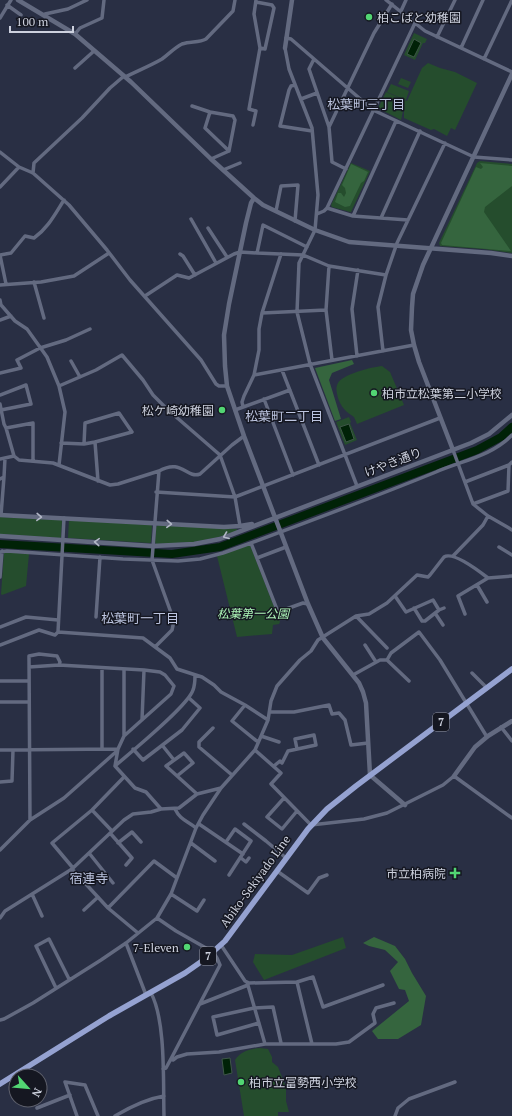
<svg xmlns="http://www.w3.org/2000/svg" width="512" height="1116" font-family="'PT Serif','Noto Sans JP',serif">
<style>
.green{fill:#254d2d}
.forest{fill:#35653e}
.water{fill:#002207;stroke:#3e5648}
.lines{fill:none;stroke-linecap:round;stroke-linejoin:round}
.river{stroke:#002207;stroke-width:8}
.minor{stroke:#636a80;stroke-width:3.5}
.tertiary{stroke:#636a80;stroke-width:4.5}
.primary{stroke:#95a2d1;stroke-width:5.5}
.oneway{stroke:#b2b7c6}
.poi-dot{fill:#52d673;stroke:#151721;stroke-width:1.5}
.labels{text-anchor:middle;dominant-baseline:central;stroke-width:3;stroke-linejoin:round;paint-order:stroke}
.shield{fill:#151721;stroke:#9699a5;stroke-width:1}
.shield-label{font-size:11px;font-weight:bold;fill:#cdd1de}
.poi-label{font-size:12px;fill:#cdd1de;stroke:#151721;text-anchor:start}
.street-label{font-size:12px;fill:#cdd1de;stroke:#151721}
.park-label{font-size:12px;font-style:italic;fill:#acf5b7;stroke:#151721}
.neighbourhood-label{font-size:13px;fill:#bcc4df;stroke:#151721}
</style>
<rect width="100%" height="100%" fill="#292f44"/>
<path class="green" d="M414,33L427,39L425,43H423L415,60L404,55Z
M428,63L440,68L455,72L477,83L455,130L451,128L447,136L434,129L431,130L404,118V107L401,120L378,108L386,92L407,101L422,68Z
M401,78L411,82L408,88L398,84Z
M391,84L409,91L406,100L387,92Z
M480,161L512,164V253L483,249L440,246L439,243L477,163Z
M351,163L370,171L351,212H350L332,207L331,205Z
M382,366L390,372L404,405L357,424L354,417C346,412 341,407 338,398C337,393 335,388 338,383C343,374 372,367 382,366Z
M349,417L351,422L350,423L357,440L345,445L336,422Z
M0,517L61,520L62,521L61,537L60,538L0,534Z
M69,520L151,525L152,526L151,542L150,543L68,538Z
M158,525L237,529V531L219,537L194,542L156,544L155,542L156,527Z
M250,545L280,622L279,624L273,625L272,634L237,637L217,556Z
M4,552L29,554L26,586L2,595L1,594Z
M343,937L346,948L264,980L253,962L255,954L292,955Z
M260,1048L268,1049L272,1057V1062L278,1067L286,1087V1101L289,1112H278V1116H244L235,1060C241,1051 250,1049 260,1048Z"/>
<path class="forest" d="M480,163L512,166V186L485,207L484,212L511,251L442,245L441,243L476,167L481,169L483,167Z
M351,164L368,172L364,181L361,183L350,206L345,207L335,202L338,193H341L344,197L346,193L345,188L342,185Z
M352,360L354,364L332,373L329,380L341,419L335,421L315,368Z
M374,937L395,946L405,959L412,973L426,996L421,1025L398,1039H378L372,1031L409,1001L405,990L399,989L390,971L398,962L385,950L369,946L363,943Z"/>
<path class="water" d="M414,39L421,43L414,57L407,54Z
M349,424L354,439L346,442L340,427Z
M230,1058L232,1073L224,1075L222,1059Z"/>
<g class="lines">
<path class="river" d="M0,544L172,554L220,547L477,450L501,437L512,427"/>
<path class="minor" d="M386,0L425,31L512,72
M256,2L272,5L274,8L265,49L260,48
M7,5L21,15
M401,11L406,0
M44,15L45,14L68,9L87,0
M0,18L11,0
M75,34L80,28L102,18L104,0
M437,37L455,0
M286,38L291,39L373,110L474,157L512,160
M285,48L289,69L312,128L318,195L315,230L299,263L297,312L310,364L357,486
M461,48L483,0
M314,59L309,69L329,127L332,162L346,169
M484,59L512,0
M75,68L94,51
M125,77C137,71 150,66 162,59C169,54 174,48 182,44C191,41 199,43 206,39L233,11L235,0
M295,85L291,86L289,90L280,126L312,131
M301,99L317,93
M192,106L210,112L233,116L235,120L229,151L211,159
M210,112L205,128L229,151
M253,125L256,111L249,109L260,48L254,14L256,0
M329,127L374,33L392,4
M0,152L19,167L33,173L69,205L107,250L130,280L201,360L216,384L219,386H227
M223,170L240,163
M33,173L34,163L82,118L110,88L124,76
M0,187L19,167
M276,211L281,186L298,185L295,221
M317,214L324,211L327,208
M353,216L396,121
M381,218L420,131
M191,219L216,263
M408,220L353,216L327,208L415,23
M208,228L227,257
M307,247L263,225L257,253L303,255L329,266L386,275L397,243L445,143
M180,254L183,256L195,275
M329,266L326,310L332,360
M34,282L44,318
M6,284L0,255L11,253L25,236L34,238C48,228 55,214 64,200
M0,285L41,282L74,276L109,253
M145,296L177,275L189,278L234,254L240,252L257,253
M0,300L1,305L15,321L27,329L47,357L59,386L96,370L122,355L143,380L153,395L167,409L220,455
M262,313L326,310
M0,320L11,316
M383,351L378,307L386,275
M357,356L352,309L358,270
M71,361L80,377
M282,370L319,465
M0,373L21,368L17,360L40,348L66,340L90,329
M254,375L414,345
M0,395L26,385L31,404L1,410
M264,399L293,475
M0,404L4,424L6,428L14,456
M243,407L242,402L244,396L254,375L259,350V329L262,313L281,254
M235,410L290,390
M6,428L33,423V461
M61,443L84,444L95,442
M84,444L85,423L119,413L132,432L95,442L98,481
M453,450L473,504L488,516L509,528L512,530
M220,455L235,497L240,526
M0,459L14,456L19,460L53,463L110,485L118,484L159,471L152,560L174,621L172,630L155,647
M59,465L65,412L59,386
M159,471C182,458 186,479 200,474L232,445L244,436
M0,479L4,477L5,458
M465,482L509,465
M156,492L235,497L440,418
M473,504L508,491L509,465L512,462
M1,515L4,477
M64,518L58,632L143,638L170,658L177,669L202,677L214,685L221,692L245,705L268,720
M251,543L278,612L303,603L308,604
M499,547L512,555
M0,552L7,551L123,559L178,561L200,559L223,553L251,543C313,520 375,497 436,472C461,461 492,456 512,435
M453,556L483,525L488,516
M257,558L286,547
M0,577L2,551
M477,585L487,602
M395,596L406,612L433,600L439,610L444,608
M414,608L422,621H425L439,610
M435,613L443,625
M465,614L458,596L488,578
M356,616L387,648
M96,617L100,557
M0,627L26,617L58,620
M0,645L39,630L55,635L58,632
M365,645L376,662
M387,660L391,653L419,632L440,660L487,737
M29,667L59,665L144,670L160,672L165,675L174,686L171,694L124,736
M124,669V736L118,749L115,766L135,788L146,792L161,809
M472,673L487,688
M353,675L380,660H387L409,681
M0,681H29
M0,702H29
M245,705L232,721L258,742
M270,712H294L329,705L332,714L339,713L345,720L351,745L368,743
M142,720L144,670
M501,727L512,741
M213,728L199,742V747L232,775
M261,736L279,742
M162,745L174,760
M102,749V668
M133,749L143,760L182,730L200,708L189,698
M0,750L118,749
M255,750L281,773L271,784L311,825L364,819L387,813L443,785L454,776L512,818
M115,766C131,752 188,706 193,690C195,685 195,680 195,675
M274,766L280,761L282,763L288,751L316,745L314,735L295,739L297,749
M177,776L193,763L184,753L166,766L197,794
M0,782L12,781L13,750
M284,798L267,817L282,829L297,811
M175,809C181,821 187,820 196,828
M92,810L112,831
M30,820L29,656L39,654L57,656L60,662L59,665
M199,824L243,854
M244,824L266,841L286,858
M110,833L132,858L126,865
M226,842L235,829L251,841L229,875
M118,843L132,832L141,842
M191,843L215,861
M0,850L30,820L64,798L117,751
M89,853L113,883
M241,858L246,862L249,858
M73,868L52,843L92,810L124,777
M72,869L108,908L138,933
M277,871L308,893L319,878L327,875
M32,894L42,916
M171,894L197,911L204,900
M108,908L154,861L177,878
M84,910L98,897
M0,918L5,911L72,869L124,820L133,814L151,812L161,809L179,808L197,794L221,788
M157,918L176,931L213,952L217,958L220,965L173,1055L166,1068L163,1069
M126,943L146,995
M221,945L245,981L249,983L297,982L312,1044
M247,982L265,1044
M297,982L313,977L323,1007L383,985
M56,988L36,946L49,939L69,979
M151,993C166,1021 163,1082 164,1116
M200,1004L248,985
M0,1020L4,1019L33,1003L101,960L126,943L157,918L171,894L196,828L203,815L221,788L255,750L268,720L271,701L277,686L300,660L311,651L318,640L356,616L369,614L387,603L417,575L428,577L430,575L444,557C453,551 479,571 488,578L512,576
M259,1023L217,1035L213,1017L254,1008L273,1007L281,1043
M171,1059L173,1060L177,1057L187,1054L219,1052L265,1044H336L349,1042L375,1023L373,1014L376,1008L394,1003
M37,1108L70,1095
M77,1116L65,1082L85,1085L98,1116
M115,1116C130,1107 146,1099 164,1096
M395,1116L398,1108L409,1099L455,1082"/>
<path class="tertiary" d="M18,0L75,34L131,82L211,159L254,198L263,205L315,230L349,242L491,253L512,256
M285,48L292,0
M254,198L251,203L246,223L229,304L224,335L225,366L227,386L244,436L308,604L323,638L359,683L363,692L366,703L370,775L405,805
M453,450L419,362L414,345L411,330L412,307L413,294L423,265L512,74
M0,515L224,527L240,526L252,524
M0,536L153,546L194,544L220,539L471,443L489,434L512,415
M454,776L475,747L488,736L512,721"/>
<path class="primary" d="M0,1084L109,1016L185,973L205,959L225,941L308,829L327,809L356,786L512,669"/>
</g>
<defs><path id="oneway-chevron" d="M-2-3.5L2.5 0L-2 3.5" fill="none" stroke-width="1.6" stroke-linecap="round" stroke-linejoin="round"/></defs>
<g class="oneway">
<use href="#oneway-chevron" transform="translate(39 517) rotate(2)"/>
<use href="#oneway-chevron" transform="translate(169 524) rotate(3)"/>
<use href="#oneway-chevron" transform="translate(226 536) rotate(159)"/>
<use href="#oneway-chevron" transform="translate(97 542) rotate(-176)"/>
</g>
<g class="poi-dot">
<circle cx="369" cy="17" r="4"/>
<circle cx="374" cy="393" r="4"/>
<circle cx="222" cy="410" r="4"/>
<path d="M453 867h4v4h4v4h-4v4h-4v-4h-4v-4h4z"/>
<circle cx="187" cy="947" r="4"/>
<circle cx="241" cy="1082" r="4"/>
</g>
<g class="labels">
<g class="shield">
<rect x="433" y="713" width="16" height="18" rx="3"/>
<rect x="200" y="947" width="16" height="18" rx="3"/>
</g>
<g class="shield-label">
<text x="441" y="722">7</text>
<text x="208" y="956">7</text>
</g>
<g class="poi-label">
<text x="377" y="17">柏こばと幼稚園</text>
<text x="382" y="393">柏市立松葉第二小学校</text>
<text x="214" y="410" text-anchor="end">松ケ崎幼稚園</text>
<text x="446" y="873" text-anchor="end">市立柏病院</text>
<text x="179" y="947" text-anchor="end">7-Eleven</text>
<text x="249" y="1082">柏市立富勢西小学校</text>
</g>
<g class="street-label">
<text transform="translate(393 462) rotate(-21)">けやき通り</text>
<text transform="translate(255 881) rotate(-54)">Abiko-Sekiyado Line</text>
</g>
<g class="park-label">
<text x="253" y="613">松葉第一公園</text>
</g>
<g class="neighbourhood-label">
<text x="366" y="104">松葉町三丁目</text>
<text x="284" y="416">松葉町二丁目</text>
<text x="140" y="618">松葉町一丁目</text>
<text x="89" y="878">宿連寺</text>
</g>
</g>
<g transform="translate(28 1088) rotate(117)"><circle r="19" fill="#151721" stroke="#5f616d"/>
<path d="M0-3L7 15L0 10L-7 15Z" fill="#52d673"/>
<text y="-6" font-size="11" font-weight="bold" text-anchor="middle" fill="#cdd1de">N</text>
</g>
<path d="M10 26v6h63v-6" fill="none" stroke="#cdd1de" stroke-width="2"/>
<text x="16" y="26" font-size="12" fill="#cdd1de" stroke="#151721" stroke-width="3" paint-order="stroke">100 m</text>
</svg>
